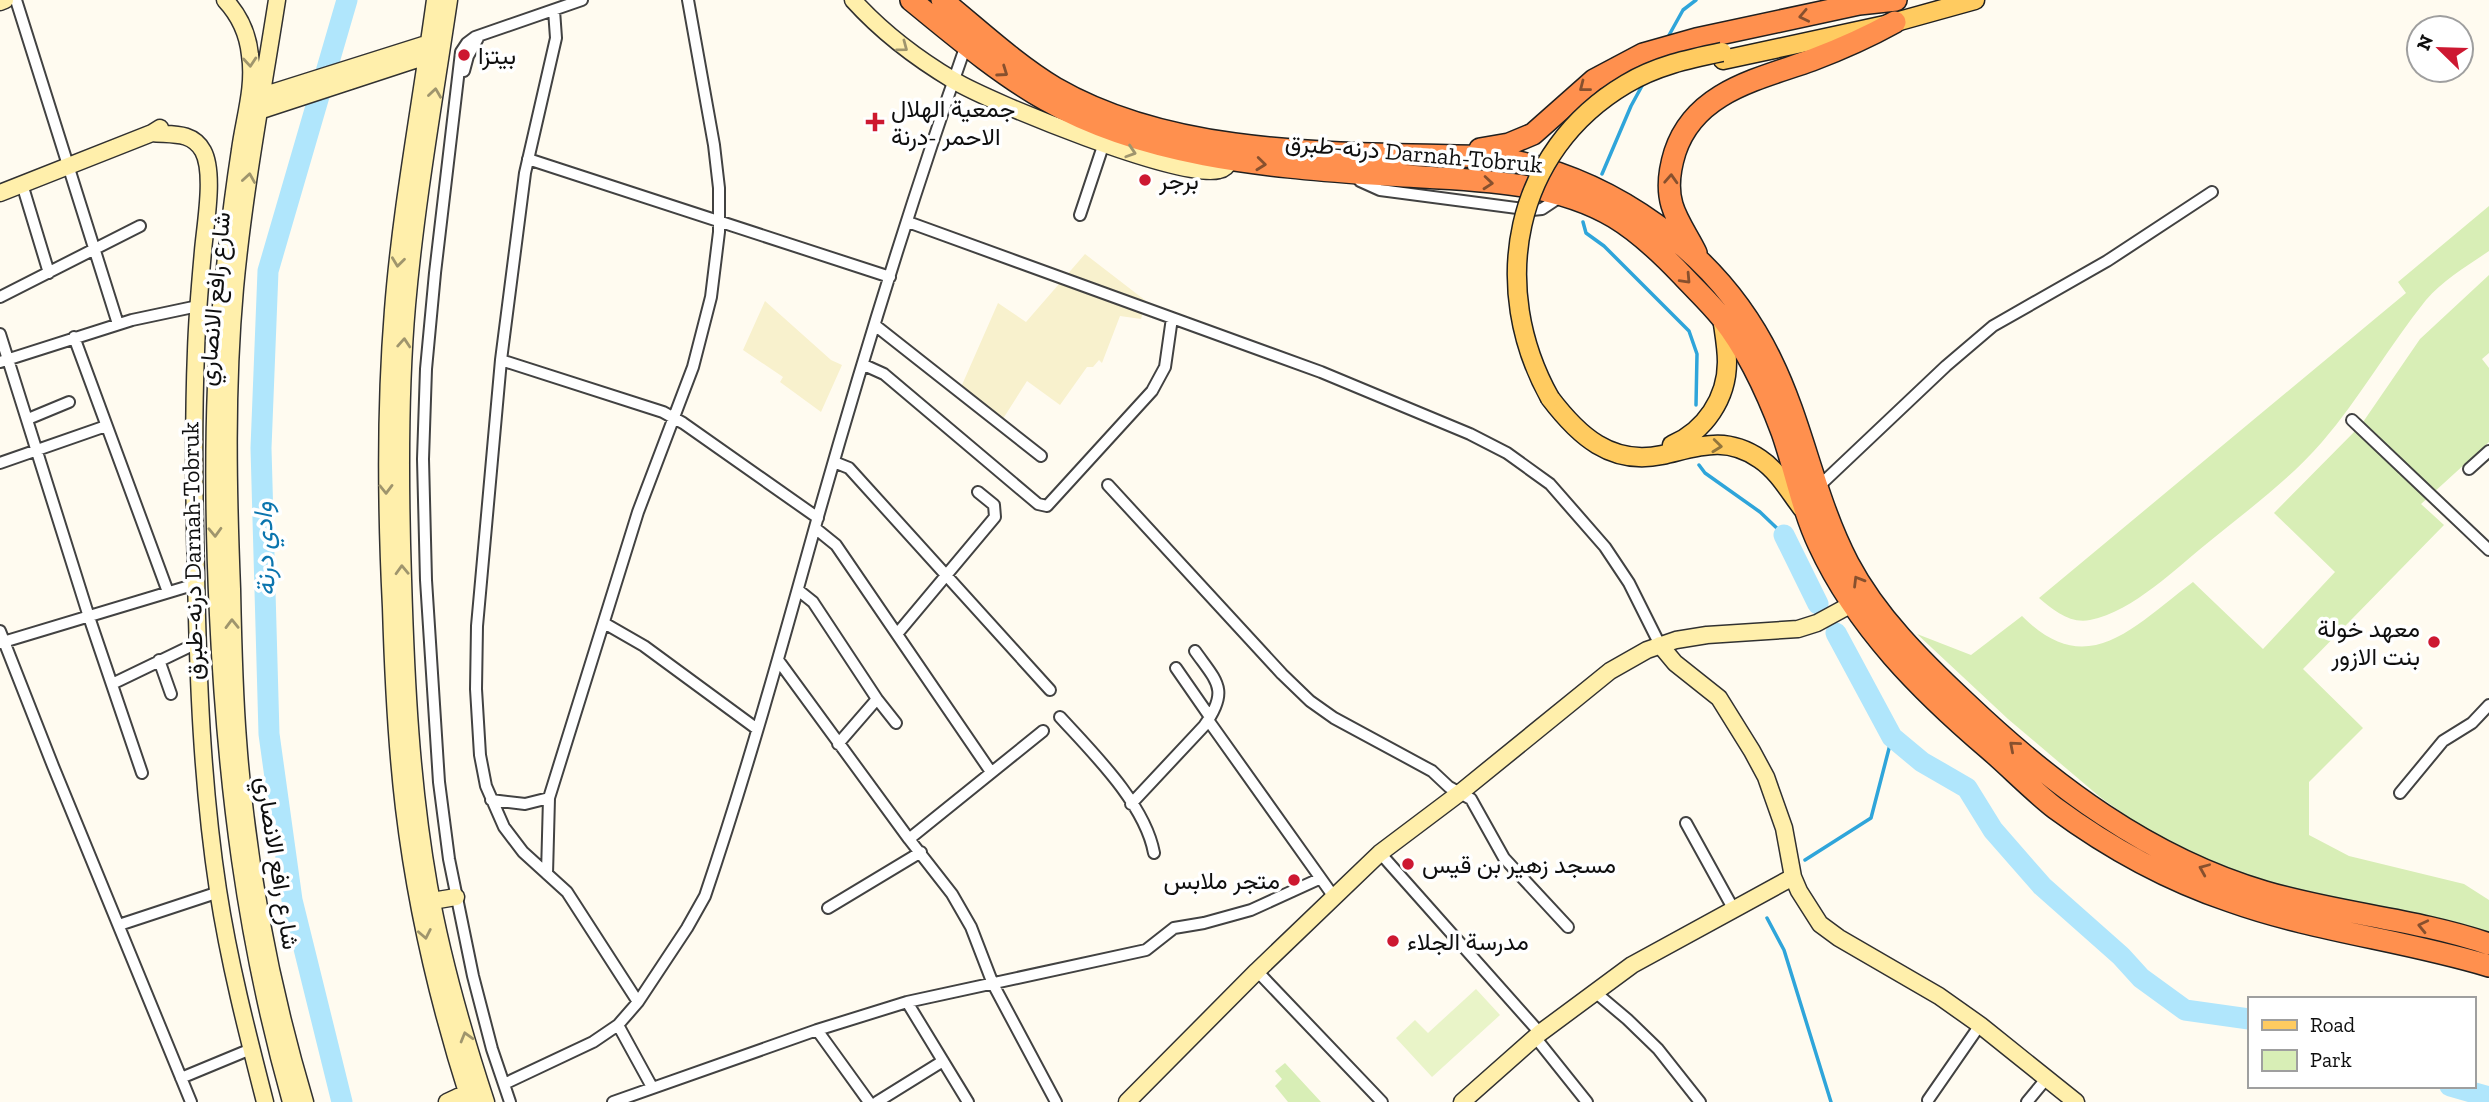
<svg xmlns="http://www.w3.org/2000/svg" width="2489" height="1102" font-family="'Zilla Slab',Vazirmatn,serif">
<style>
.farmland{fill:#f8f1cd}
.green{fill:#d8eeb6}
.pitch{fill:#e9f4c8}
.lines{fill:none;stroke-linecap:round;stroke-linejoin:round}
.stream{stroke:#2fa5da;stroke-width:3.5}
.river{stroke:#b0e6fc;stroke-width:21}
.street-casing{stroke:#424242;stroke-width:14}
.secondary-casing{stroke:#313131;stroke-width:19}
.primary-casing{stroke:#202020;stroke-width:21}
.highway-casing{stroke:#202020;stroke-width:24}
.street{stroke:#fff;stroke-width:10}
.secondary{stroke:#ffefab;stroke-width:16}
.primary{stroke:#ffcb60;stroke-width:18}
.highway{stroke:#ff904e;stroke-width:21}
.primary-bridge-casing{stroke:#202020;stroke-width:21;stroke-linecap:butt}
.primary-bridge{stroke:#ffcb60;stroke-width:18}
.oneway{stroke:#87502e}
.oneway2{stroke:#9f956d}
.oneway3{stroke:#93763c}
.poi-dot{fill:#cd1831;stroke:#fff;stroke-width:2.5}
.labels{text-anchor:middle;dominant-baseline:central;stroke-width:7;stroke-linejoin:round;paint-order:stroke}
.poi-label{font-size:24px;fill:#0f0f0f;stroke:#fff;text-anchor:start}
.street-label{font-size:24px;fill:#0f0f0f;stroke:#fff}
.water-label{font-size:26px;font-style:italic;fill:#0b75ae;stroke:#fff}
</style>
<rect width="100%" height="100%" fill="#fffbf0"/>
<path class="farmland" d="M1085,254L1146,301L1141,319L1120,316L1102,363L1099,360L1093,367H1087L1060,405L1027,381L999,425L958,394L998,303L1026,322Z
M765,301L831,360L842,365L821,412L780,382L783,377L743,350Z"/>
<path class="green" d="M2489,206V251C2467,266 2443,280 2426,300C2389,346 2360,398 2322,442C2289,480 2248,510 2210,541C2176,568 2134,611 2090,620C2070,624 2053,610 2039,598L2406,293L2398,282Z
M2489,275V353L2482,359L2489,368V442L2421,504L2444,525L2303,669L2363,728L2309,782V835L2349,856L2464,884L2489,900V935L2228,874L2149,832L2100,797L2008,719L1917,634L1971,655L2022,616C2088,683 2135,625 2193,582L2263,649L2335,572L2274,513L2361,425L2420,339Z
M1285,1063L1321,1102H1288L1275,1086L1282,1079L1275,1071Z"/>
<path class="pitch" d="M1476,989L1500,1015L1432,1077L1396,1038L1415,1020L1428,1033Z"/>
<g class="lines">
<path class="stream" d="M1668,37L1683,10L1696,0
M1602,174L1631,106L1643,84
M1583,222L1586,233L1604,246L1689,331L1697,354L1696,405
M1699,465L1705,473L1760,512L1784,535
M1805,860L1871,818L1892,737
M1767,918L1784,950L1831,1102"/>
<path class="river" d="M1784,535L1818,604
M1836,633L1892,737L1922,762L1967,788L1993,830L2042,886L2121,956L2141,978L2185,1010L2249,1019
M2450,1086L2489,1097
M342,1102L292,900L269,734L261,448L268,271L347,0"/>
<defs>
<path id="street" d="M16,0L118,324
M554,10L556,38L525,173L501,360L477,626L476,689L480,755L486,786L504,827L523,852L567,892L638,1002
M464,71L468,56L478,38
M528,159L890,277
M1356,175L1360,181L1380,190L1532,210L1542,209L1563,195
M22,184L49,273
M1080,215L1104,143
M908,222L1321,372L1470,434L1507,453L1550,484L1605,547L1629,583L1660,645
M0,297L140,226
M876,326L1041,456
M0,334L89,617L142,773
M74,337L168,592
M501,360L663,412L683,423L818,518
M0,362L132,320L198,306
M864,365L884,374L1038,504L1047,506L1152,391L1165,367L1172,318
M28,419L69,402
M2352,420L2489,550
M834,462L849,468L1050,690
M0,463L106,426
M2469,469L2489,451
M1108,485L1282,674L1310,701L1334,718L1432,771L1449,787L1471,799L1504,858L1568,927
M1816,489L1946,366L1993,326L2107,261L2212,192
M815,528L836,545L991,772
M798,590L813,602L877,699L896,723
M604,623L644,646L757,729
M0,631L53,766L191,1102
M897,634L995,517L994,505L978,492
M0,643L196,584
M159,660L171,694
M778,660L909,839L952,894L971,927L993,984L1056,1102
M1176,668L1210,717
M112,684L197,643
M1060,717C1093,753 1145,804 1154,853
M1208,720L1334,897
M838,744L877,699
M2400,793L2443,741L2472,723L2489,705
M491,800L525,804L549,798
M1131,804L1204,726C1230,690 1217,682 1195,651
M1686,823L1734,910
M909,839L1043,731
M1380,853L1540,1033
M547,874L549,798L638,512L693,367L711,297L719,232V188L714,145L688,0
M828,908L921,852
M119,925L219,892
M1257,971L1382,1102
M1595,992L1627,1019L1658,1049L1700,1102
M907,1002L968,1102
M618,1025L652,1087
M817,1030L869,1102
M1535,1037L1587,1102
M181,1078L251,1049
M504,1084L593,1042L618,1025L638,1002L687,928L705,896C747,772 782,646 817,520C862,361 911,201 966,45
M1928,1100L1980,1025
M510,1102L492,1049L473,976L449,859L439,782L426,580L423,459L426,369L435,273L461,52L467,43L475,37L582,0
M613,1102L817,1030L907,1002L1146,950L1174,928L1204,923L1251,910L1319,879
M877,1102L943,1061
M2027,1102L2046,1079"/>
<path id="secondary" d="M225,0C239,15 248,35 250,55C255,87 244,119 240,150C232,202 226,254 221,306C212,409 213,512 218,615C226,784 245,939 291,1102
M277,0C262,96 244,191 235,288C226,389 228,488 232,589C233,640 234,690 238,740C247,863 270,984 305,1102
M435,0C421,103 401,207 393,310C385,409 386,508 391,607C393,674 396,741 404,808C416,908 439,1006 470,1102
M449,0C434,101 416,203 407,305C399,396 400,488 403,579C406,682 411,784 429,886C442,959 463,1032 486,1102
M853,0C882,32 916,58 953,80C991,103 1181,180 1219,170C1225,169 1228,165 1230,160
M0,2L5,0
M262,96L436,41
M259,111L436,53
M152,133C171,135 192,131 203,151C215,173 205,226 203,251C200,284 197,318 196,351C193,425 194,499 196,573C198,680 202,785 218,890C229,962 247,1032 265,1102
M0,193L152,133L160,128
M1660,645L1675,663L1719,698L1752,751L1766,777L1784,828L1793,877L1799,891L1820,924L1839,938L1939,996L1980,1025L2076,1102
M432,901L456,897
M447,1102L477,1088
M1127,1102L1257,971L1380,853L1461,792L1610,671L1647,650L1676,640L1707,635L1798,629L1817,623L1852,604
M1462,1102L1540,1033L1632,965L1793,877"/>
<path id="primary" d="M1723,60L1885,25L1975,0
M1550,398C1578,435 1611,466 1662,455C1698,447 1725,435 1760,459C1778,471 1789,491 1802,508
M1672,445C1705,431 1727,398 1727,362C1727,347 1724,332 1722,317"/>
<path id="highway" d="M911,0C954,35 997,72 1046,100C1145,156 1262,166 1372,174C1450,180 1546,176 1614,217C1639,232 1662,254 1682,275C1695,289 1710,303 1722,318C1749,352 1767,392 1782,432C1795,469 1802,509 1819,545C1857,627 1921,691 1989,749C2011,768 2032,790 2055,808C2108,847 2168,880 2230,901C2314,931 2403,940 2489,966
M942,0C979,30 1015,64 1055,88C1181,161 1352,152 1492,157C1610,175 1719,252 1771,360C1803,425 1814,498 1848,563C1876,616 1921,661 1965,702C2051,784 2149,858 2265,892C2339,914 2416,919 2489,944
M1480,149L1509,144L1533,134L1594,80L1643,54L1696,39L1859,4L1896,0
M1696,253C1689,238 1677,222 1672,205C1667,188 1670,168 1675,152C1695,91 1759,79 1812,60C1841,49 1868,37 1895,22"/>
</defs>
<use href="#street" class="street-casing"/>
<use href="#secondary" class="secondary-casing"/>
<use href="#primary" class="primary-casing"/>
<use href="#highway" class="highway-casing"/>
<use href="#street" class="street"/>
<use href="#secondary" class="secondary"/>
<use href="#primary" class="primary"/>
<use href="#highway" class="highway"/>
<defs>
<path id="primary-bridge" d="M1550,398C1488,287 1513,151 1626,84C1656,66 1688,59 1722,52"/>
</defs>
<use href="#primary-bridge" class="primary-bridge-casing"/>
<use href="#primary-bridge" class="primary-bridge"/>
</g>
<defs><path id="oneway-chevron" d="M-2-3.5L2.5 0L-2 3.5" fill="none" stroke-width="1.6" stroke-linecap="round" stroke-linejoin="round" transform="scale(1.75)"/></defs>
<g class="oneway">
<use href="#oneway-chevron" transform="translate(1804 16) rotate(168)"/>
<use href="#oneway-chevron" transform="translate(1003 72) rotate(35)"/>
<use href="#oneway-chevron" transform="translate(1584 87) rotate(142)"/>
<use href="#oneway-chevron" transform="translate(1261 164) rotate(6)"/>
<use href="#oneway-chevron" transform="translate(1671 179) rotate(-87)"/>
<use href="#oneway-chevron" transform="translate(1488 183) rotate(5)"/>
<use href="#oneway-chevron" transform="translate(1686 279) rotate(47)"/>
<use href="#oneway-chevron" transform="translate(1858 581) rotate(-121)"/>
<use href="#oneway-chevron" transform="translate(2014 746) rotate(-139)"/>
<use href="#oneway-chevron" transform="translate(2204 869) rotate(-157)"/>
<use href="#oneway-chevron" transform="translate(2423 926) rotate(-167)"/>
</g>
<g class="oneway2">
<use href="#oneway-chevron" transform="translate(903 47) rotate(37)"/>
<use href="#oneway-chevron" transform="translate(250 62) rotate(85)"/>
<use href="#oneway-chevron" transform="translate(435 93) rotate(-82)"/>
<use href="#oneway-chevron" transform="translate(1131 152) rotate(18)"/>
<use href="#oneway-chevron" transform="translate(249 178) rotate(-81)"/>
<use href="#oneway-chevron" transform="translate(398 262) rotate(97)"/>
<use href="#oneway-chevron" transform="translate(404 343) rotate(-86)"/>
<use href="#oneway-chevron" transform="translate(386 489) rotate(89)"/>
<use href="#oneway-chevron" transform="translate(215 532) rotate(88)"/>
<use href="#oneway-chevron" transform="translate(402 570) rotate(-92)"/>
<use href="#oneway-chevron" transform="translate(232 624) rotate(-91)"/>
<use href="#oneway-chevron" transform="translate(425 934) rotate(79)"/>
<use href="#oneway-chevron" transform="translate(466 1037) rotate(-106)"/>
</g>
<use class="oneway3" href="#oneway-chevron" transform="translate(1717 446) rotate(6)"/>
<g class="poi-dot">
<circle cx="464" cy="55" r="7"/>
<path d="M871.5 111.5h7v7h7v7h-7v7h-7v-7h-7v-7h7z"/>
<circle cx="1145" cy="180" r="7"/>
<circle cx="2434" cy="642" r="7"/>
<circle cx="1408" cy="864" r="7"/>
<circle cx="1294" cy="880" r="7"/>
<circle cx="1393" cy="941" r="7"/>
</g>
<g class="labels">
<g class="poi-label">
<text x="478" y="55">بيتزا</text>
<text x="891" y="108">جمعية الهلال<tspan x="891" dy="28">الاحمر -درنة</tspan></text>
<text x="1159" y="180">برجر</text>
<text x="2420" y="628" text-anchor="end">معهد خولة<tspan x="2420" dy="28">بنت الازور</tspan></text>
<text x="1422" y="864">مسجد زهير بن قيس</text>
<text x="1280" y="880" text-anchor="end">متجر ملابس</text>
<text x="1407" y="941">مدرسة الجلاء</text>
</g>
<g class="street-label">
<text transform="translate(1414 153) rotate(5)">درنه-طبرق Darnah-Tobruk</text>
<text transform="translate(214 299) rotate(-85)">شارع رافع الانصاري</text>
<text transform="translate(192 551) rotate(-91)">درنه-طبرق Darnah-Tobruk</text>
<text transform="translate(278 863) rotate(81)">شارع رافع الانصاري</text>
</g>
<g class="water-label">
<text transform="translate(264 549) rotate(-92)">وادي درنة</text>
</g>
</g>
<rect x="2248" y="997" width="228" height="91" fill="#ffffff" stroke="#9f9f9f" stroke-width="2"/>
<rect x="2262" y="1020" width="35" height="10" fill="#ffcb60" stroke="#9f9f9f" stroke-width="2"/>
<text x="2310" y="1032" font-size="21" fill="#0f0f0f">Road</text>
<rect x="2262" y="1050" width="35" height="21" fill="#d8eeb6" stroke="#9f9f9f" stroke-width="2"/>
<text x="2310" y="1067" font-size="21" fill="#0f0f0f">Park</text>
<g transform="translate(2440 49) rotate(293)"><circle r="33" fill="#ffffff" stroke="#9f9f9f" stroke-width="2"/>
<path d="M0-5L12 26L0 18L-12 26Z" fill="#cd1831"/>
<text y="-10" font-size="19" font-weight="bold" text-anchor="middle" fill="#0f0f0f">N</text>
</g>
</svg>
